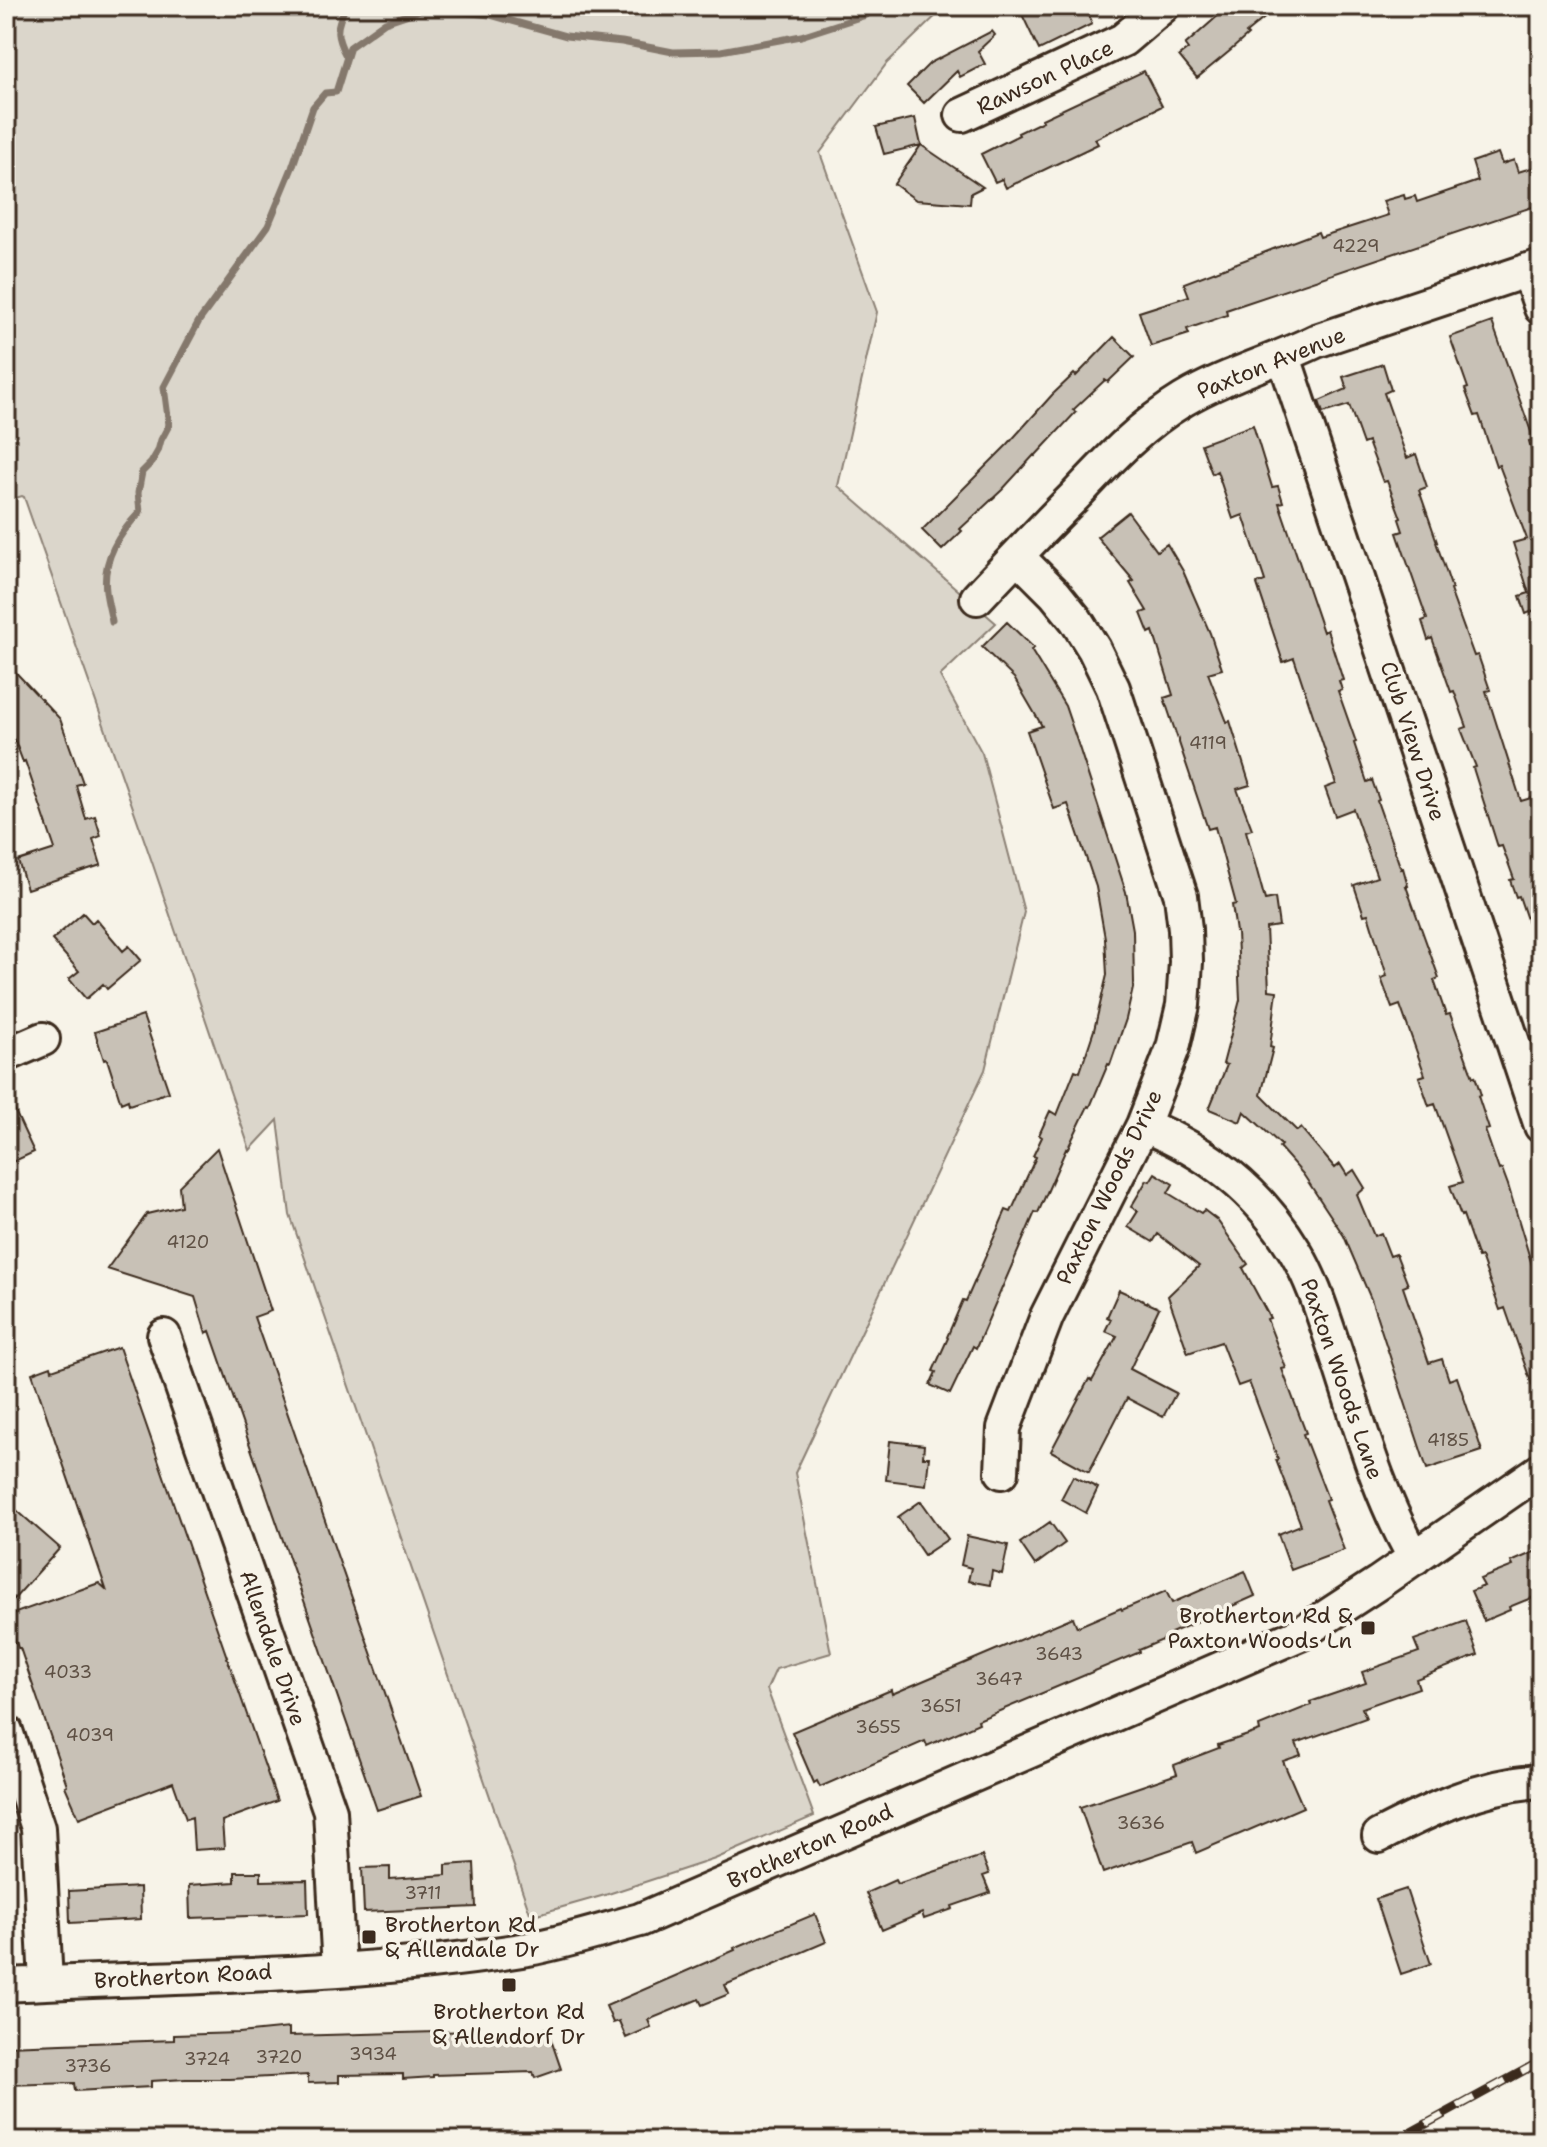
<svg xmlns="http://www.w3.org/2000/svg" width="1547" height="2147" font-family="'Shantell Sans',sans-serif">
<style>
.green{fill:#dbd6cb;stroke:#8b8074;stroke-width:2}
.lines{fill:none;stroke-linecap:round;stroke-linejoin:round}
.stream{stroke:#84786c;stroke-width:7}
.building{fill:#c8c1b6;stroke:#3b2a1e;stroke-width:2}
.minor-casing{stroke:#3b2a1e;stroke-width:38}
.minor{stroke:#f7f3e8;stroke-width:32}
.rail-casing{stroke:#3b2a1e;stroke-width:9}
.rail{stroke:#f7f3e8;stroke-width:6;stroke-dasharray:18;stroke-linecap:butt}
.poi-dot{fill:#3b2a1e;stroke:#f7f3e8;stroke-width:3}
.labels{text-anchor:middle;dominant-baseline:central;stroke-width:7;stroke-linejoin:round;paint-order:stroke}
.number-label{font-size:18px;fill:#5e5044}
.street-label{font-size:22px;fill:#3b2a1e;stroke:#f7f3e8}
.poi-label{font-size:22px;fill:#3b2a1e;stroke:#f7f3e8;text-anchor:end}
</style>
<rect width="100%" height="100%" fill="#f7f3e8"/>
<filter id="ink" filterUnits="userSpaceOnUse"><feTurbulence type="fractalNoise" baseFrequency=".0125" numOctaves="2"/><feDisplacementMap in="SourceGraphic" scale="16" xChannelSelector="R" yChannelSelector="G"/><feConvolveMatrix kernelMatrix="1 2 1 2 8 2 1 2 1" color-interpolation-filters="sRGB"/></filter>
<g filter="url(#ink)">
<path class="green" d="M6,6H946L887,63L820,153L877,312L838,486L996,623L940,676L982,753L1024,912L985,1070L795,1473L831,1653L776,1669L767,1689L814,1816L715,1859L605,1895L531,1916L290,1215L278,1120L250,1150L152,862L24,497L22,496L6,501Z"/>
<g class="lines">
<path class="stream" d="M346,6C335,28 335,35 346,56
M112,622C110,611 107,601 106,591C102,559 119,534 140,512L138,493L142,472L151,463L158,451L161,440L169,425L164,387L199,321L268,226L292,168L313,107L325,93L336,92L350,47L385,22L427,8L490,15L566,36L622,42L673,52L721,51L801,36L863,16L884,6"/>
</g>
<path class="building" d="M1018,6H1084L1092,24L1039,50Z
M1229,6H1279L1246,33L1248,35L1231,50L1197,78L1179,56L1188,49L1185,45Z
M992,31L995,35L978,51L985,64L960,77L957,71L924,103L907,86L930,63Z
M1144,71L1162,106L1095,139L1098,144L1006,188L1002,179L995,182L981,154L1019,135L1018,133L1043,121L1042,119Z
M915,118L921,145L983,187L971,193L970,204L916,200L894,184L921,145L884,154L876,127Z
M1498,153L1502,164L1514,160L1518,172L1541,165V204L1226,310L1227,315L1187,329L1189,334L1151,346L1139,312L1189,296L1184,283L1318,232L1320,237L1388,215L1383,201L1404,195L1405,199L1415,196L1417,202L1478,181L1472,162Z
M1492,322L1534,440L1529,441L1541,482V618H1538L1535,610L1526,614L1520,596L1529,593L1513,543L1527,539L1499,465L1496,466L1479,415L1475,416L1465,389L1468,388L1450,337Z
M1114,337L1134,357L1108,382L1105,380L1073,410L1076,412L1035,456L1034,455L1002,490L960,529L962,531L942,550L922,530L1008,444L1052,395L1074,374L1076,376Z
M1383,364L1391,390L1384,393L1407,458L1416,454L1427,487L1419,490L1437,542H1436L1452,589L1450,590L1474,656L1478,655L1490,690L1486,691L1521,801L1531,798L1541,828V952H1538L1519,896L1516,897L1510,880L1514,879L1502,846L1498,847L1479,787L1473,768L1476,767L1461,729L1467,727L1454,691L1451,692L1432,638L1428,640L1422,621L1427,619L1397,533L1403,531L1399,519L1401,518L1387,481L1383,482L1368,442L1363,444L1349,405L1323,413L1319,401L1347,389L1343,377Z
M1253,425L1272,487L1278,486L1283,502L1279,503L1323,632L1327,630L1343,680L1339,681L1342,690L1338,691L1356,742L1354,743L1367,782L1372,780L1379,800L1377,801L1401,869L1403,868L1408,886H1406L1439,978L1434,980L1446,1015L1450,1014L1473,1077L1475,1076L1481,1095L1478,1096L1489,1129L1485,1130L1499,1170L1502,1169L1508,1185L1535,1275L1537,1274L1541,1285V1402H1538L1505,1308L1500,1310L1481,1257L1478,1258L1463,1215L1461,1216L1450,1186L1463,1182L1435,1104L1429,1106L1419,1077L1425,1075L1400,1005L1392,1008L1381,978L1387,976L1368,914L1364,915L1354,885L1377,877L1353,809L1335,816L1325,788L1336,784L1294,658L1283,662L1257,584L1265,581L1243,515L1233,519L1217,471L1212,474L1201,444Z
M1128,512L1157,551L1167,544L1183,571L1210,633L1222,669L1208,673L1227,722L1230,721L1250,785L1237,789L1252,829L1246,831L1265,900L1275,898L1279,926L1266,928L1269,990L1277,991L1270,1047L1273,1048L1261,1095L1297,1131L1301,1128L1335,1168L1340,1164L1347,1175L1354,1170L1365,1188L1357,1195L1374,1236L1381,1233L1390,1256L1396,1254L1408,1285L1403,1287L1429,1363L1442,1359L1449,1380L1457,1377L1482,1451L1427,1469L1371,1299L1344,1236L1303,1174L1279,1147L1281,1145L1244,1111L1240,1122L1209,1109L1227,1065L1223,1064L1240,1000L1237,932H1236L1232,905L1236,904L1215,827L1208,829L1164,698L1173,695L1153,631L1149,633L1141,613L1147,611L1130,583L1134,581L1097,537Z
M1007,622L1034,648L1031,650L1065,706L1079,747L1126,892L1133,930L1134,984L1126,1019L1110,1065L1108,1064L1090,1107L1088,1106L1067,1150L1066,1149L1038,1213L1035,1212L976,1348L973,1346L950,1394L930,1385L936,1372L933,1371L948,1338L947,1337L963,1300L966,1301L1006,1210L1011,1212L1036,1157L1033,1156L1042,1137L1039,1135L1050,1111L1057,1115L1075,1070L1080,1072L1094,1030L1107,975L1105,938L1096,887L1068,804L1054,809L1027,731L1042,726L1014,678L982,647Z
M6,662L60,719L83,783L76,785L86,819L95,816L101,836L93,839L101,865L27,889L18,861L55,849L25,761L23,762L15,741L6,731Z
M83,913L92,923L96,919L123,951L129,946L141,960L107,989L103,984L86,999L69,979L79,971L52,940Z
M143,1016L169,1092L129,1105L128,1100L121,1103L107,1059L104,1060L95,1032Z
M6,1092L34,1152L6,1165Z
M217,1148L271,1311L254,1317L421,1796L377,1810L210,1331L206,1333L195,1297L107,1269L147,1214L181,1206L179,1186Z
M1155,1173L1173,1184L1168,1193L1201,1213L1204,1210L1217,1220L1248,1264L1243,1268L1270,1318L1267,1319L1286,1368L1282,1369L1306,1433L1303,1434L1328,1499L1325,1500L1344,1550L1291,1570L1278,1534L1301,1525L1276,1460L1278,1459L1249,1382L1238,1386L1221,1342L1188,1353L1168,1296L1199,1266L1158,1234L1153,1242L1128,1227L1138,1211L1131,1207L1147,1180L1150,1181Z
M1119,1290L1159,1308L1130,1369L1176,1393L1163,1417L1127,1398L1089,1472L1051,1451L1089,1379L1092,1381L1117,1336L1105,1331L1111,1319L1107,1317Z
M119,1347L277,1801L222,1821L224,1848L194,1850L192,1817L186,1819L173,1782L79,1818L65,1786L67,1785L20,1648H18L7,1616L99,1583L106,1589L32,1373L51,1366L52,1370Z
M890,1441L924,1445L923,1457H929L926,1485L886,1480Z
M1073,1476L1098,1488L1086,1513L1061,1499Z
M6,1501L60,1548L6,1608Z
M921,1501L948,1539L924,1555L898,1517Z
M1050,1522L1065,1543L1035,1565L1020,1543Z
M967,1536L1008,1545L1002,1574L992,1571L990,1585L968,1581L971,1568L961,1565Z
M1541,1549V1594L1509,1607L1510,1610L1484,1621L1471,1591L1484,1586L1480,1579L1513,1566L1511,1562Z
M1245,1571L1255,1596L1171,1633L1172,1636L1139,1650L1140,1652L978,1720L979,1723L927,1746L925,1741L820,1787L817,1781L814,1783L792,1732L891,1690L892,1694L1073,1617L1077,1627L1121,1608L1122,1610L1166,1591L1172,1603Z
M1466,1621L1478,1655L1416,1679L1419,1688L1362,1708L1366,1718L1296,1743L1301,1755L1283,1761L1303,1807L1196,1853L1192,1842L1103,1873L1080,1807L1177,1774L1174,1765L1219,1748L1218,1745L1260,1731L1259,1726L1311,1705L1310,1702L1366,1683L1362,1672L1419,1652L1414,1640Z
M982,1856L989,1874L983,1876L990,1893L952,1906L953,1909L924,1919L922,1913L882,1930L866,1893L895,1880L897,1884Z
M474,1863L476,1907L364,1912L362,1868L390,1867V1879L446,1875V1865Z
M235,1872H261V1881L307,1880L308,1914L190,1918L189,1885L235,1882Z
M140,1887L141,1919L70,1923L69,1891Z
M1406,1889L1431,1964L1401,1974L1376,1899Z
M815,1914L826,1942L725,1985L729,1994L702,2005L699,1999L648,2020L651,2027L626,2038L619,2021L613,2023L606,2006L735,1950L734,1948Z
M289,2028V2036L511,2030V2040L547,2028L561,2069L535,2078L533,2072L433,2075V2077L403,2079V2074L339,2075V2082L308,2083V2075L230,2079H186L151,2081V2087L75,2091L74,2083L6,2085V2046L174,2040V2035L239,2033Z"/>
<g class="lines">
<defs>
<path id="minor" d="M962,115L1123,40L1163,6
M1528,270L1541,308
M1284,357L1541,1126
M977,598C1009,564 1041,530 1074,497C1108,461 1140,426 1183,400C1225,375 1273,362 1316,341L1541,266
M6,1055L43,1039
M1143,1125C1208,1152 1258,1190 1295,1251C1313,1281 1323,1315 1334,1347C1358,1419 1377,1493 1415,1558
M164,1336L330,1811L339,1969
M1002,1472L1004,1428L1047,1316L1143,1125L1173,1048L1183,1005L1186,962L1185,929L1181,896L1113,688L1094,649L1076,620L1055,594L1017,556
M6,1731L38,1828L46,1983
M1379,1836C1431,1809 1481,1785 1541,1781
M6,1985C180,1976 356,1977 528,1949C566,1942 603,1930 640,1920L1300,1634L1378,1583L1541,1470"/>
</defs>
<use href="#minor" class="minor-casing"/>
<use href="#minor" class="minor"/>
<defs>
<path id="rail" d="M1395,2141L1541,2061"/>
</defs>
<use href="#rail" class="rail-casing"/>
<use href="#rail" class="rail"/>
</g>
</g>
<g class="poi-dot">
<rect x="1360" y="1620" width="16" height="16" rx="4"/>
<rect x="361" y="1929" width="16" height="16" rx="4"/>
<rect x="501" y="1977" width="16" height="16" rx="4"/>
</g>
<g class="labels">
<g class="number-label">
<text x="1356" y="246">4229</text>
<text x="1208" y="743">4119</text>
<text x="188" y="1242">4120</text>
<text x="1448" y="1440">4185</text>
<text x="1059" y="1654">3643</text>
<text x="68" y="1672">4033</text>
<text x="999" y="1679">3647</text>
<text x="941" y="1706">3651</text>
<text x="878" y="1727">3655</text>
<text x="90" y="1735">4039</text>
<text x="1141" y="1823">3636</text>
<text x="423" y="1893">3711</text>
<text x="373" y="2054">3934</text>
<text x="279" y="2057">3720</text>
<text x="207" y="2059">3724</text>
<text x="88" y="2066">3736</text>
</g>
<g class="street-label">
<text transform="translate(1045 77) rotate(-25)">Rawson Place</text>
<text transform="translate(1271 363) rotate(-22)">Paxton Avenue</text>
<text transform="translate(1413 741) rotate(72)">Club View Drive</text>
<text transform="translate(1109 1187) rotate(-64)">Paxton Woods Drive</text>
<text transform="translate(1342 1379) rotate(71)">Paxton Woods Lane</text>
<text transform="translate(273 1648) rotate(71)">Allendale Drive</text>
<text transform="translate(810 1846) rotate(-24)">Brotherton Road</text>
<text transform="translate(183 1976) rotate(-3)">Brotherton Road</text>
</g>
<g class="poi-label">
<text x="1352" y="1615">Brotherton Rd &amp;<tspan x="1352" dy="25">Paxton Woods Ln</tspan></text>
<text x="385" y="1924" text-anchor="start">Brotherton Rd<tspan x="385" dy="25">&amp; Allendale Dr</tspan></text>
<text x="509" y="2011" text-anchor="middle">Brotherton Rd<tspan x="509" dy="25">&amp; Allendorf Dr</tspan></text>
</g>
</g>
<rect width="1547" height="2147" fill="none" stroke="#f7f3e8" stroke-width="32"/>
<rect x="16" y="16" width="1515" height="2115" fill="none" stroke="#3b2a1e" stroke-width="3" filter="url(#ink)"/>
</svg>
